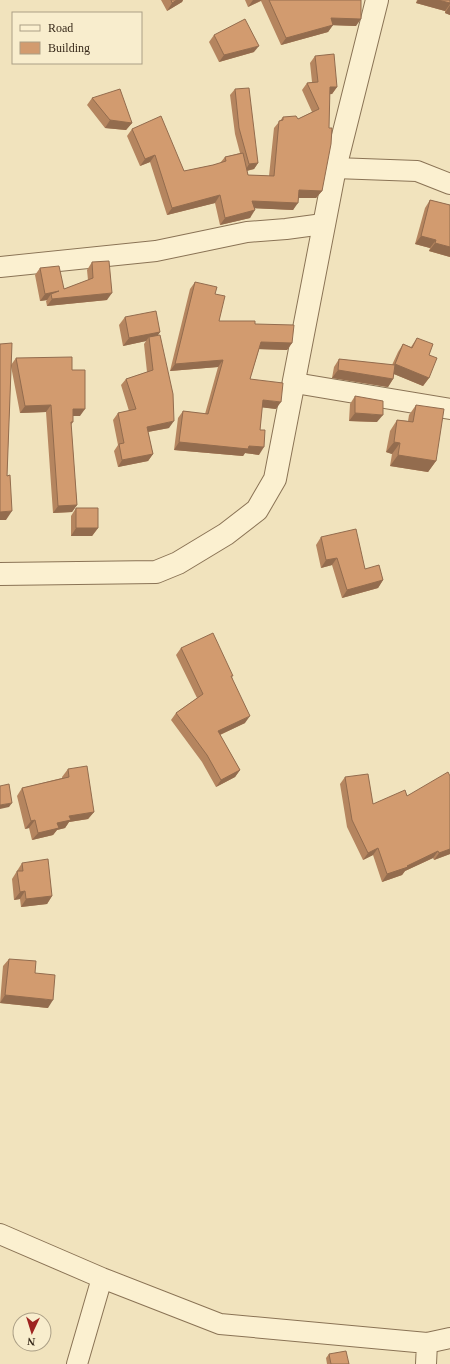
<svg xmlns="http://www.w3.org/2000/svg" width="450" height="1364" font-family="Georgia,serif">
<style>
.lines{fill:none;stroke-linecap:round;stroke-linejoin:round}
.minor-casing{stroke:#8a7355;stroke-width:22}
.tertiary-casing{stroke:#8a7355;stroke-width:24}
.minor{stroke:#fbf0d0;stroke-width:20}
.tertiary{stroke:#fbf0d0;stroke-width:22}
.wall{fill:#b5855f}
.shaded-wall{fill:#936c4e}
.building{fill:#d29b6f;stroke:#936c4e}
</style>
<rect width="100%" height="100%" fill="#f1e3bd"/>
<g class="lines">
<defs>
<path id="minor" d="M335,168L417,171L450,184
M0,267L156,251L247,232L286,229L323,224
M295,383L450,409
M0,1234L102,1278L220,1324L427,1343L450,1338
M77,1364L102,1278
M426,1364L427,1343"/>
<path id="tertiary" d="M0,574L156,572L178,563L226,534L257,510L275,479L335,168L377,0"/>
</defs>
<use href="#minor" class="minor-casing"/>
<use href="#tertiary" class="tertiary-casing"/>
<use href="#minor" class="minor"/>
<use href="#tertiary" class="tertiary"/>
</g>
<path class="wall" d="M161,0H183L182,2L167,11Z
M245,0H361L356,26L333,25L328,32L281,45L261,1L248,7Z
M417,0H450V15L445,13V11L416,3Z
M214,35L254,52L219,62L209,42Z
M315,56L337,87L332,94H330L322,191L316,198H299L293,210L254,208L250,218L220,225L215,203L167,215L150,162L140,166L127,136L132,129L184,171L213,165L220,163L225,157L240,153L235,134L230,95L235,89L258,163L254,169L247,171L248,175L269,176L274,128L283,117L298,119L312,112L302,90L307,83L312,82L310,63Z
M92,98L132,123L126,130L105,128L87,105Z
M430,200L450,205V257L429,251L430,248L415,244L425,208Z
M92,262L107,300L47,306L46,301L47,300L40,301L35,275L40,268L64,289L88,280L87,270Z
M195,282L215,294L219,321L255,324L292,343L287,350L259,349L250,379L276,409L262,407L260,430L259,455L245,453L243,456L174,450L178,418L183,411L205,414L218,367L170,371L190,289Z
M125,317L160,332L157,336L169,428L148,432L153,454L148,461L118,467L114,451L118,445L113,420L118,413L129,411L121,385L126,379L147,372L144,344L146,341L123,346L119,325Z
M417,338L429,355V378L423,386L394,374L393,379L388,387L332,378L334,367L339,359L392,365L398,352L403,344L411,347Z
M0,344L11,365L16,358L72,370L80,416H73V422L71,425L77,505L72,512L53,513L46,412L20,413L11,366L7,476L6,520H0Z
M355,396L377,422L349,421L350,404Z
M416,405L436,461L428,472L390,466L392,454L386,452L390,431L397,420L408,421L409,415Z
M76,508L98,528L92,536H71V516Z
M321,537L365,569L383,580L378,588L342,598L332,565L321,568L316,545Z
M181,648L232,677L245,723L220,735L240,770L235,777L216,787L202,762L171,720L176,713L197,698L176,655Z
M68,769L94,812L88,819L69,822L65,828L57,830L53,835L32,840L29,828L25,829L17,796L22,788L62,778V777Z
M450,776V854L434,860L433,858L405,871L402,875L382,882L373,855L363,860L347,827L340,784L345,777L373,804L407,796Z
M22,863L52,896L47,904L21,907L20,899L14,900L12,879Z
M9,959L35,973L48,1008L0,1003L3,966Z
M329,1354L349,1364H327L326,1358Z"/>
<path class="shaded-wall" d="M177,0H183L182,2L167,11L172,3Z
M253,0H262L248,7Z
M418,0H438L450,3V4L445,11L416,3Z
M450,5V15L445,13Z
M331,18L361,19L356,26L326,25Z
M333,25L328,32L281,45L286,38Z
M259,46L254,52L219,62L224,55Z
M330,87H337L332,94L324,95Z
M110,120L132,123L126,130L105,128Z
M155,155L150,162L140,166L145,159Z
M258,163L254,169L245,171L249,164Z
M299,190L322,191L316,198H294Z
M220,195L215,203L167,215L172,208Z
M252,201L298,203L293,210L247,208Z
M255,210L250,218L220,225L225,218Z
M421,236L436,240L430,248L415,244Z
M435,243L450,247V257L429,251Z
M59,291L51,294L47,300L40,301L45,294Z
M112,293L107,300L47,306L52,299Z
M160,332L155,340L149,337L146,341L123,346L129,338Z
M261,342L292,343L287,350L256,349Z
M223,360L218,367L170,371L175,364Z
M395,364L429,378L423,386L389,372Z
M338,370L393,379L388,387L332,378Z
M263,400L281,402L276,409L258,407Z
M51,405L46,412L20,413L25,406Z
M73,409H85L80,416H68Z
M355,413L383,415L377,422L349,421Z
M174,421L169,428L142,433L147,427Z
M179,442L249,446L264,447L259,455L245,453L243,456L174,450Z
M394,442L400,443L392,454L386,452Z
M153,454L148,461L118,467L122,460Z
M398,455L436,461L428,472L390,466Z
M77,505L72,512L53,513L58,506Z
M12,511L6,520H0V512Z
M76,528H98L92,536H71Z
M337,558L332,565L321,568L326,560Z
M383,580L378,588L342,598L347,590Z
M250,716L245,723L213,738L218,731Z
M240,770L235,777L216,787L221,780Z
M12,803L9,807L0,809V805Z
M94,812L88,819L69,822L65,828L57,830L53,835L32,840L38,833L69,816Z
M35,820L29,828L25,829L31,821Z
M378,848L373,855L363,860L368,853Z
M450,849V854L434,860L439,853Z
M438,851L433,858L405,871L402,875L382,882L387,874Z
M25,891L20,899L14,900L20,892Z
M52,896L47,904L21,907L26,899Z
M5,995L53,1000L48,1008L0,1003Z"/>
<path class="building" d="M171,0H177L172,3Z
M269,0H361V19L331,18L333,25L286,38Z
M438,0H450V3Z
M245,19L259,46L224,55L214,35Z
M334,54L337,87H330L329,128H332L331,144L322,191L299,190L298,203L252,201L255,210L225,218L220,195L172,208L155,155L145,159L132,129L161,116L184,171L213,165L226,161L225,157L243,153L248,175L274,176L279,121L283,120V117L296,116L298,119L319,109L307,83L318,82L315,56Z
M249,88L258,163L249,164L239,128L235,89Z
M120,89L132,123L110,120L92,98Z
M430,200L450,205V247L435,243L436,240L421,236Z
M109,261L112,293L52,299L51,294L59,291L45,294L40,268L59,266L64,289L93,278L92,262Z
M195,282L217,287L215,294L225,296L219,321H255V324L294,325L292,343L261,342L250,379L283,383L281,402L263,400L260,430H265L264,447L249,446L248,449L179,442L183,411L208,414L223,360L175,364Z
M156,311L160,332L129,338L125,317Z
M160,335L173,394L174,421L147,427L153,454L122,460L119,444L124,443L118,413L136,409L126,379L153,370L149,337Z
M417,338L433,344L429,355L437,358L429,378L395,364L403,344L412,348Z
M12,343L7,476L10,475L12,511L0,512V344Z
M72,357V370H85V409H73V422H71L77,505L58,506L51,405L25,406L16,358Z
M339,359L395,365L393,379L338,370Z
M355,396L383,401V415L355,413Z
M416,405L444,409L436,461L398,455L400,443L394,442L397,420L413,422Z
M76,508H98V528H76Z
M356,529L365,569L379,565L383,580L347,590L337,558L326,560L321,537Z
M213,633L233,676H231L250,716L218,731L240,770L221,780L207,755L176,713L203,694L181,648Z
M87,766L94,812L69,816L71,820L57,823L59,828L38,833L35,820L31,821L22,788L69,777L68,769Z
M448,772L450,776V849L439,853L438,851L407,866L408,867L387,874L378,848L368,853L352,820L345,777L368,774L373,804L405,790L407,796Z
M9,784L12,803L0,805V786Z
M48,859L52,896L26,899L25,891L20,892L17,871H23L22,863Z
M9,959L36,961L35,973L55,975L53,1000L5,995Z
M346,1351L349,1364H331L329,1354Z"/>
<rect x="12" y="12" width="130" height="52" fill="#f8edcd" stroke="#ab9f86"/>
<rect x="20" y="25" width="20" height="6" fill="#fbf0d0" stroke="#ab9f86"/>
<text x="48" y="32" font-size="12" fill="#382a1b">Road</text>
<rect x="20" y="42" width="20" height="12" fill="#d29b6f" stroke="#ab9f86"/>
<text x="48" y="52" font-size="12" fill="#382a1b">Building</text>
<g transform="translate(32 1332) rotate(184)"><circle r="19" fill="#f8edcd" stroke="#ab9f86"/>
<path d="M0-3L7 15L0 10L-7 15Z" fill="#9e2320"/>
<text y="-6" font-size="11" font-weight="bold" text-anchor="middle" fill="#382a1b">N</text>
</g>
</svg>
